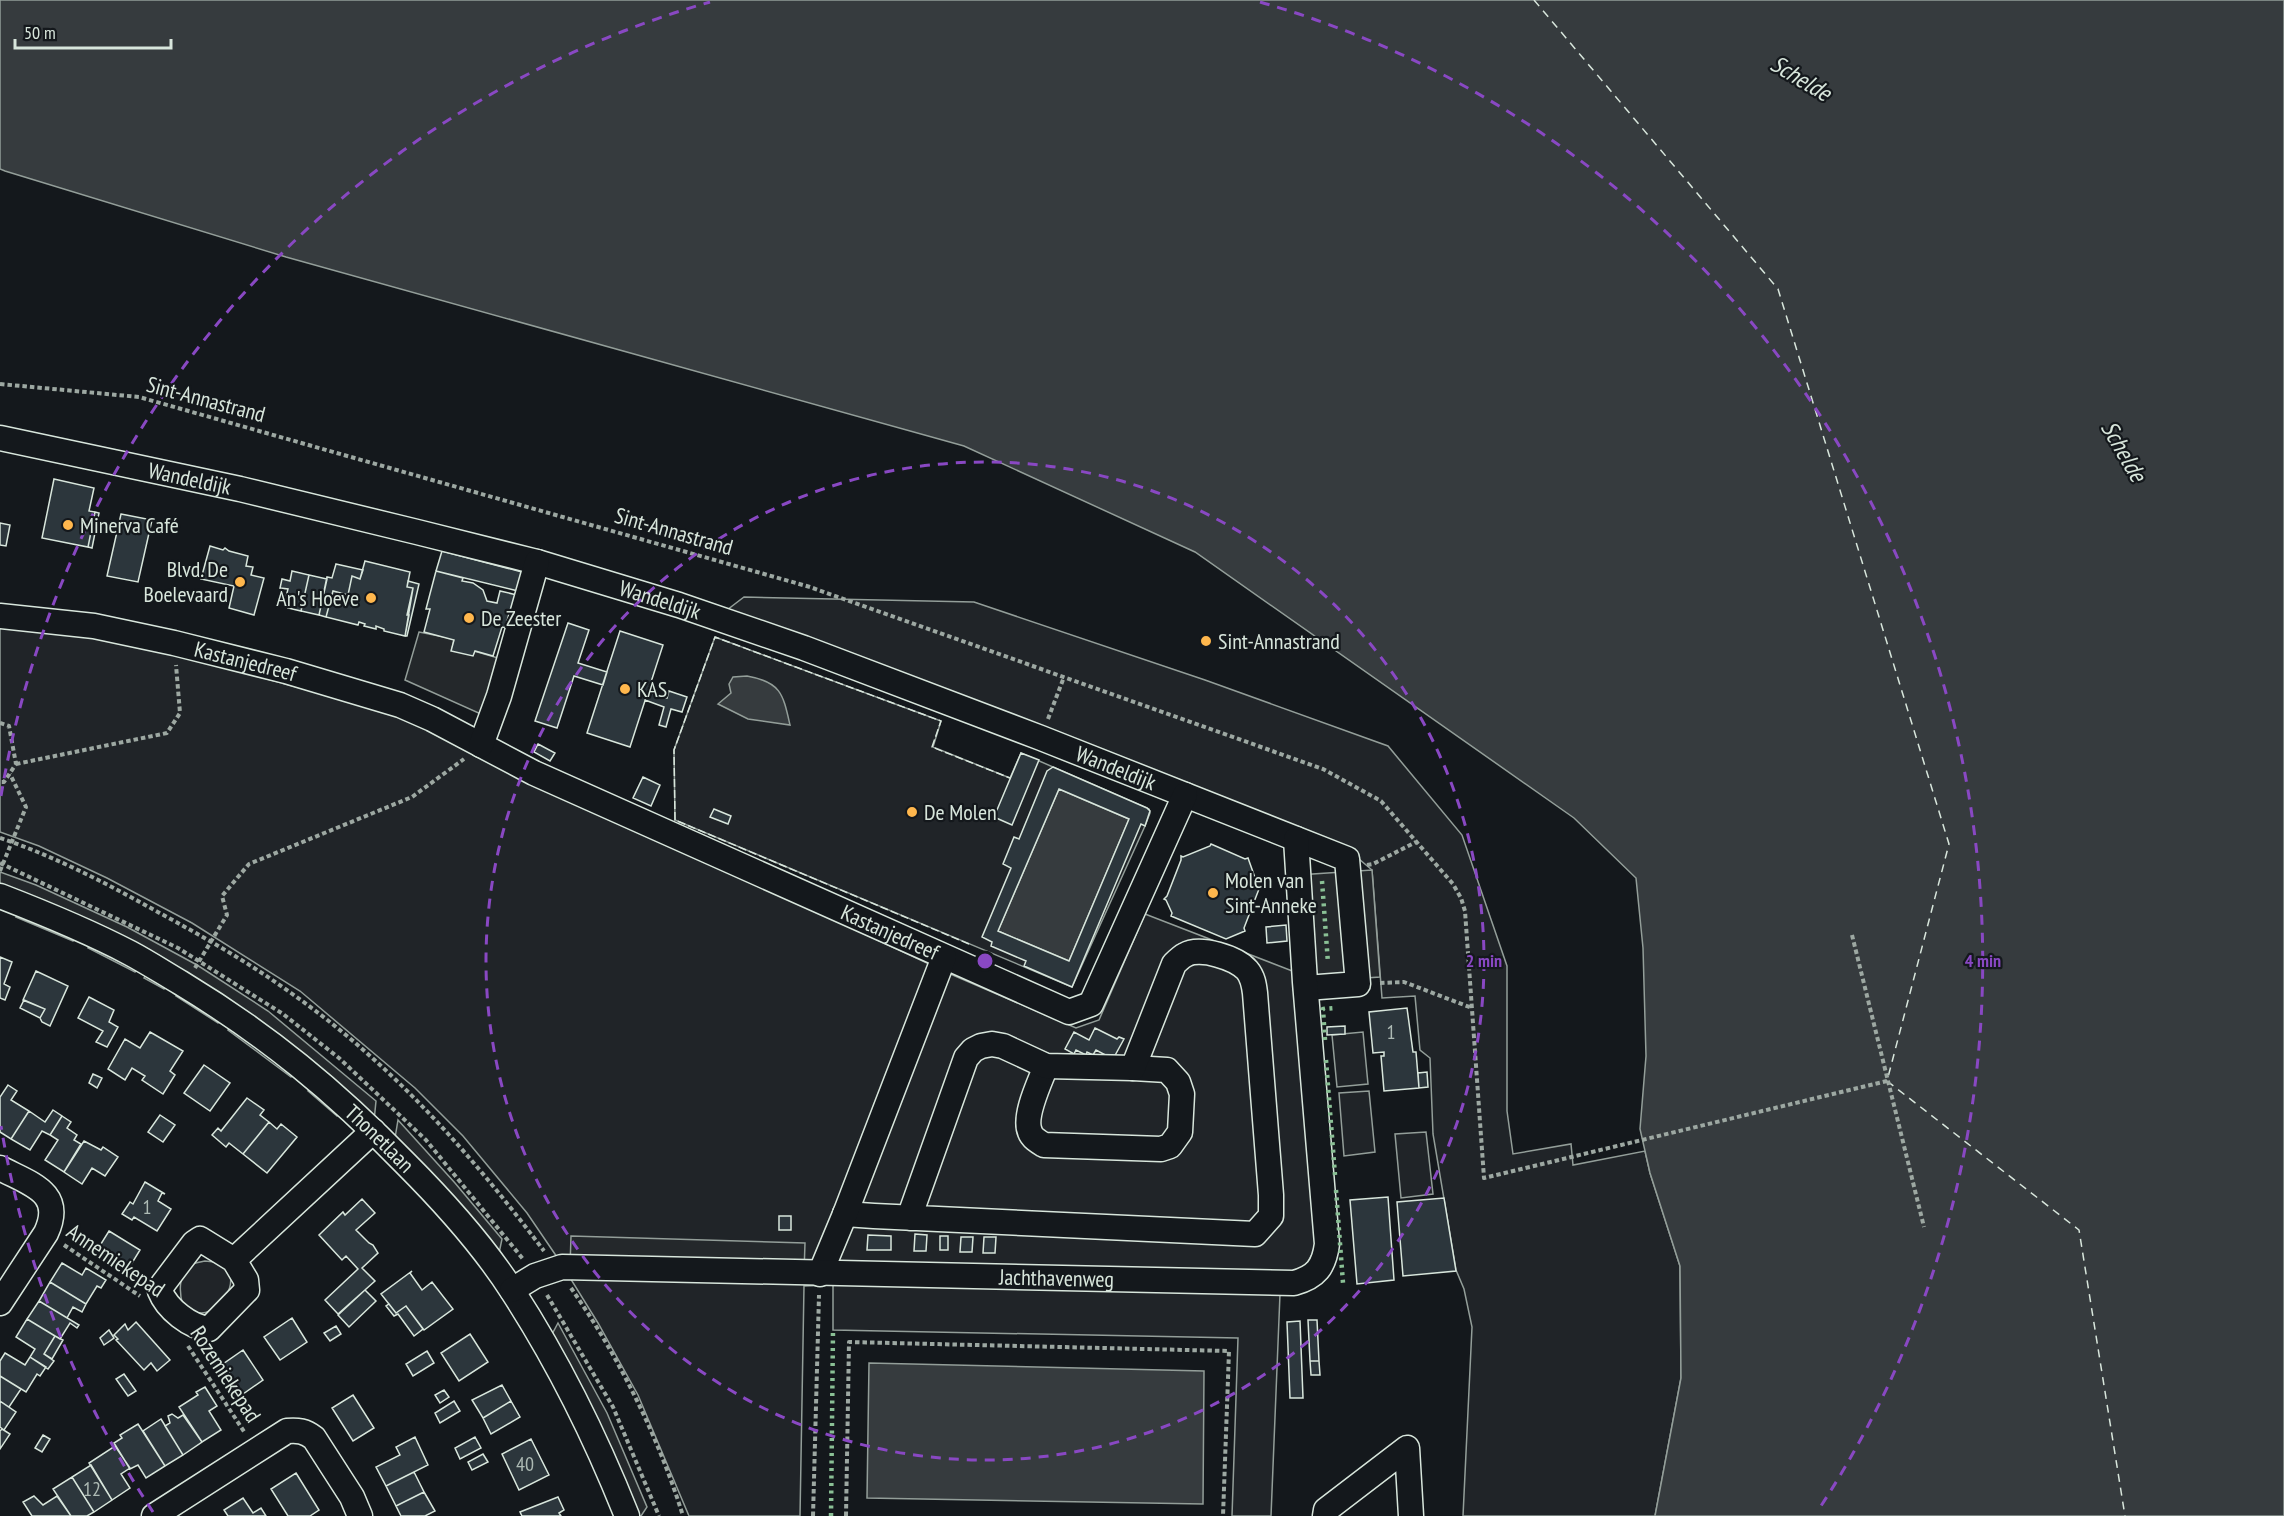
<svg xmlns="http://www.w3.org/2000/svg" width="2284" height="1516" font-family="'PT Sans Narrow',sans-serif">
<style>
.green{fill:#202428;stroke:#939e99;stroke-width:1.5}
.parking{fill:#24282b;stroke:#939e99;stroke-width:1.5}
.water{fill:#363b3e;stroke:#939e99;stroke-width:1.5}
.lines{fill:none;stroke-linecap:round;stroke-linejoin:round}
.ferry{stroke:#d8e6dc;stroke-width:1.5;stroke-dasharray:8 6;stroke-linecap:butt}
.building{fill:#2c363c;stroke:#d8e6dc;stroke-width:1.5;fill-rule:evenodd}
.minor-casing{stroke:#d8e6dc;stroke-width:27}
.path{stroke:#9da8a2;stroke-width:4;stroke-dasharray:4.5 3;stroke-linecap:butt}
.minor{stroke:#14181c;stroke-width:24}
.hedge{stroke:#8ac095;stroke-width:4.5;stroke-dasharray:3 4.5;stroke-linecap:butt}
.fence{stroke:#d8e6dc;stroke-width:1.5;stroke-dasharray:8 3;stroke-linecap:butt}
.ring{fill:none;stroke:#8948c3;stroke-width:3;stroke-dasharray:10 8}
.poi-dot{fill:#ffb74d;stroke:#14181c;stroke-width:2}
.labels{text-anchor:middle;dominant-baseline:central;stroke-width:4.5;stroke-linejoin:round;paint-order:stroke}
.number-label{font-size:20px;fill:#adbab4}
.street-label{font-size:22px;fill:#d8e6dc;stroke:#14181c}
.poi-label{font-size:22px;fill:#d8e6dc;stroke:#14181c;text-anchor:start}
.water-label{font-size:24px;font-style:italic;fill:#d8e6dc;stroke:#14181c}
.centre{fill:#8948c3;stroke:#14181c;stroke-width:3}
.ring-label{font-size:18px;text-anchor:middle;font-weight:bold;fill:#8948c3;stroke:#14181c;stroke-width:4.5;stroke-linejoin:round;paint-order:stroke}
</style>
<rect width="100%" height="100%" fill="#14181c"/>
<path class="green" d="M744,597L974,602L1205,680L1388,746L1462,835L1507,966V1111L1513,1154L1571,1144L1573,1165L1645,1151L1650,1173L1680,1266L1681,1378L1655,1516H1463L1472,1327L1464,1289L1456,1270L1433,1134L1430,1058L1420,1050L1415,996L1382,998L1372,870L1353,854L727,610Z
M0,625L55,629L150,647L399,715L445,739L955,976L1076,1028L1099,1020L1145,914L1295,972L1317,1245L1306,1265L1280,1294L1271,1516H1232L1238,1338L833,1330V1285L804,1286L800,1516H689L638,1395L598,1323L559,1260L527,1213L463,1136L415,1088L300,991L192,923L107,878L39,846L0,832Z
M715,637L941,721L933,747L1010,778L1021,753L1149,809L1150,813L1145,826L1072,987L675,820L674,750Z
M1363,1032L1368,1084L1337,1087L1332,1035Z
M1369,1091L1375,1152L1344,1156L1339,1093Z
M1426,1132L1433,1194L1401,1198L1395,1134Z
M205,1261C251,1263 226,1313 201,1313C194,1313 189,1309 183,1306C179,1293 178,1273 191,1265C194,1263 201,1262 205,1261Z"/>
<path class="parking" d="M419,632L454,639L452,650L473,655L474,651L498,658L483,715L405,680Z
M1372,870L1380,977L1305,982L1298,875Z
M0,872L36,885L127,927L197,965L268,1011L376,1101L373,1131L347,1106L337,1116L308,1091L317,1079L299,1065L291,1077L228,1030L236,1018L225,1011L218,1023L176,996L183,984L171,977L164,989L144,978L151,965L141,960L135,972L88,948L93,936L79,929L73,941L16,917L22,905L5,911L0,909Z
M398,1120L455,1183L502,1239L498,1258L395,1138Z
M571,1236L805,1243L804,1273L570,1267Z
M558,1323L607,1413L647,1507L641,1516H636L550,1338Z"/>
<path class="water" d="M0,0H2284V1516H1655L1681,1378L1680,1266L1650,1173L1640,1129L1646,1056L1643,948L1636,878L1574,818L1195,552L964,446L286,257L5,171L0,169Z
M747,676C781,682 783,694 790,725L748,719L718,704L731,693L729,684L733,677Z
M1059,789L1129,819L1069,961L998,931Z
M869,1363L1204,1371L1203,1504L867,1498Z"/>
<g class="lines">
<path class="ferry" d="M1534,0L1778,289L1949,844L1887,1081L2079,1230L2125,1516"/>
</g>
<path class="building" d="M54,479L94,488L89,511L95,512L88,547L42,538Z
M95,512L99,513L92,548L88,547Z
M121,514L152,520L138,582L107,576Z
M0,523L10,525L6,546L0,545Z
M210,546L223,550L225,548L229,551L248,556L246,566L253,567L251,575L264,578L254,615L229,608L234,586L201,579Z
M442,551L522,572L518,591L436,571Z
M365,561L410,572L407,587L413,588L405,636L384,631V629L376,626V629L364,626L365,624L359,622L358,625L326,617L333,591L348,595L352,576L360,579Z
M336,564L363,570L360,579L352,576L348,595L333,591L326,617L319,615L327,577L332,578Z
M292,571L309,575L301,611L288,608L290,602L285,601L288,589L280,588L282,579L290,581Z
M436,571L463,578L462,581L473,583L483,590L487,601L497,603L500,591L517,595L507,628L502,627L493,656L475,651L473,656L451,651L454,640L424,632L430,609H426Z
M309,575L327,579L319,615L301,611Z
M408,581L419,584L407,636H405L409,615H407L413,588L407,587Z
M568,623L589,630L578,663L607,672L603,685L574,676L557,728L535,721Z
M620,631L663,645L630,747L587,733Z
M669,691L687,697L682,712L671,709L666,727L659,725L664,707L645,700L648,692L667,698Z
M538,744L555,753L550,761L534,752Z
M1021,753L1039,760L1012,825L994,817Z
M1053,767L1147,808L1150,811L1145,826L1141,824L1072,987L1024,966L1026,961L991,946L992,942L982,937L1011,868L1003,864L1014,837L1019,839L1047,771ZM1059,789L1129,819L1069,961L998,931Z
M643,777L660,785L651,806L633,798Z
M714,809L731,816L728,824L710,817Z
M1211,844L1245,859L1248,858L1259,889L1244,928L1245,931L1226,939L1171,916L1172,913L1166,900L1164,899L1167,896L1181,860V856L1183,857L1210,846Z
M1286,925L1287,941L1267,943L1266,927Z
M0,957L12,962L4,984L10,987L5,1000L0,998Z
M36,971L68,986L50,1026L42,1022L40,1018L45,1009L23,1000Z
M89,997L114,1010L109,1022L118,1027L107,1047L96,1042L103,1031L78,1018Z
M24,1000L45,1009L40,1018L20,1008Z
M1407,1008L1413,1052H1416L1419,1088L1384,1091L1381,1056H1384V1052L1373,1053L1369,1012Z
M1345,1026V1034L1327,1035V1027Z
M1095,1028L1117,1039L1119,1037L1124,1039L1113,1059L1096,1050L1093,1055L1087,1052L1086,1055L1076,1050L1074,1054L1065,1049L1074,1032L1089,1040Z
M150,1032L183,1051L170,1071L175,1075L163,1094L142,1080L145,1076L132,1068L125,1080L108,1069L125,1039L140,1048Z
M204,1065L230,1083L210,1111L184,1093Z
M1427,1072L1428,1087L1419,1088L1418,1073Z
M93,1074L102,1078L97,1088L89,1083Z
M8,1085L17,1091L11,1100L29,1111L11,1139L0,1132V1097Z
M247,1098L264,1110L260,1115L269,1122L243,1154L229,1143L226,1147L212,1135L218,1128L221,1131Z
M53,1110L62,1116L50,1135L42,1131L30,1150L11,1139L29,1111L45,1122Z
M160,1115L175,1125L163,1142L148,1132Z
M62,1116L71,1122L67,1128L77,1135L74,1140L81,1144L64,1172L45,1160L58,1140L50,1135Z
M269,1122L277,1129L281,1124L297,1137L267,1173L243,1154Z
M84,1141L101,1150L103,1147L118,1157L105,1176L92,1168L82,1184L64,1172Z
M145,1182L165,1194L162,1193L158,1201L171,1209L157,1231L134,1217L132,1220L122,1214L130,1202L133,1204Z
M1388,1197L1394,1280L1357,1284L1350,1200Z
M1444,1198L1456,1271L1403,1276L1397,1202Z
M362,1199L375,1213L356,1230L369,1243L373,1245L378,1253L362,1268L375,1281L338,1314L325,1300L358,1269L346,1256L342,1260L319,1235L343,1212L345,1215Z
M779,1216H791V1230H779Z
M109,1231L140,1250L129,1268L99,1247Z
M915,1234L927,1235L926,1251H914Z
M868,1235L891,1236V1250H867Z
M940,1236H948V1250H940Z
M961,1237H973L972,1252H960Z
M984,1237H996L995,1253H983Z
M62,1263L82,1275L86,1268L106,1280L101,1288L97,1286L86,1304L50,1282Z
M412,1271L410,1273L422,1290L432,1282L453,1309L424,1330L406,1306L396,1313L381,1294Z
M50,1282L86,1304L82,1312L73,1307L67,1318L39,1301Z
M365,1290L376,1301L349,1327L338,1315Z
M39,1301L79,1325L77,1328L70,1323L60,1339L27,1319Z
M389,1304L396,1313L406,1306L423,1329L414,1336L398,1314L394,1316L386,1306Z
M292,1318L307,1342L280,1360L264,1337Z
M27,1319L55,1336L44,1354L54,1361L48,1369L30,1357L35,1349L16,1337Z
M1308,1320H1317L1319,1361H1310Z
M1300,1321L1303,1398H1290L1287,1322Z
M136,1322L170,1360L157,1371L151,1363L144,1370L116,1340L118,1339L114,1335L125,1324L128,1330Z
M336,1326L341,1334L330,1341L324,1333Z
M109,1330L114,1338L104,1345L100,1338Z
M470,1334L488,1362L459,1381L441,1353Z
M55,1336L63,1340L52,1359L44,1354Z
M243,1350L263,1380L243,1394L223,1364Z
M427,1351L434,1363L413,1376L406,1364Z
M5,1353L25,1365L30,1357L46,1367L40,1376L37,1374L26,1392L0,1376V1361Z
M1310,1361H1319L1320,1375H1311Z
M124,1374L136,1391L128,1396L116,1379Z
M0,1376L21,1389L9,1407L0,1401Z
M502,1385L511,1401L483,1418L472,1400Z
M205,1387L217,1406L209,1411L221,1430L202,1442L179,1407L198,1395L196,1392Z
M444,1390L449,1397L440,1403L435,1395Z
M353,1395L374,1428L353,1441L332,1408Z
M0,1401L16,1412L4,1430L0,1427Z
M454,1401L460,1411L440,1423L435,1413Z
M511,1401L520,1417L491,1434L483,1418Z
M172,1414L178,1418L183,1415L202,1442L183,1455L165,1426L170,1423L168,1416Z
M161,1419L183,1455L165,1466L143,1431Z
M138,1424L165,1466L146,1478L138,1465L130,1469L114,1443L122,1438L120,1435Z
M2,1429L10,1434L0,1449V1431Z
M43,1435L50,1439L42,1452L35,1448Z
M415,1437L428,1465L386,1486L376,1467L400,1455L396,1447Z
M475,1437L481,1448L460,1459L455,1448Z
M531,1439L549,1475L519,1490L502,1454Z
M115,1446L130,1468L121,1474L130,1488L112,1500L89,1463Z
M483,1454L488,1462L472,1470L468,1462Z
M91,1465L112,1500L94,1512L72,1477Z
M414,1472L424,1492L396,1506L386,1486Z
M296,1473L319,1510L310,1516H288L271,1489Z
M72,1477L94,1512L87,1516H71L53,1489Z
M424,1492L435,1511L425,1516H401L396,1506Z
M34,1496L43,1505L57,1496L71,1516H32L23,1502Z
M558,1497L564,1510L559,1513L561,1516H522L520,1512Z
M243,1498L253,1513L261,1508L266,1516H228L224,1510Z"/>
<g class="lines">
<defs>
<g id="minor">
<path id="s1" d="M0,438L240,489L417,532L537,562L679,605L804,648L1041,738L1347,859L1358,984L1306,988"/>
<path id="s2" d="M0,616L94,626L174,643L286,671L400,705L432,719L534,773L1069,1012L1091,1004L1185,795"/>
<path d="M481,745L499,696L537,562"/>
<path id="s3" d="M0,896C44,913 88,931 130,953C147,962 164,973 181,983C267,1035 335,1091 405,1163C444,1202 483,1245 513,1292C559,1363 596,1438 627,1516"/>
<path d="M1046,1066C1040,1082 1023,1116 1030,1132C1032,1138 1039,1142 1044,1145L1161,1149L1170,1146L1180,1132L1182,1094L1178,1082L1167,1070L1133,1068"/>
<path d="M0,1168C30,1184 65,1192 46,1233L0,1303"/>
<path d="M845,1214L874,1216L1255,1234L1271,1216V1195L1255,993C1254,985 1253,977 1247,970C1236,958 1200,946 1185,955C1181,957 1177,961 1174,964L1133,1068L1046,1066L1003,1046L992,1044L981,1046L973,1050L966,1058L909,1218"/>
<path d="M234,1260L246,1280L247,1290L209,1329C190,1327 167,1309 160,1291L163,1284L194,1243L200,1239L234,1260L373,1131"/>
<path d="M820,1274L845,1214L944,957"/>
<path id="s4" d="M512,1290L535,1276L562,1267L1294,1283C1316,1277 1324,1267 1327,1244L1305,982L1296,839"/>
<path d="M154,1516L287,1431C298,1430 305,1431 314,1438L352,1497L360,1516"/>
<path d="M1325,1516L1326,1510L1407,1448L1411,1516"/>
</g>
</defs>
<use href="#minor" class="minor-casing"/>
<path class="path" d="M0,384L139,397L810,587L1323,769L1381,801L1453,884L1461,898L1465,911L1484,1178L1887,1081
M1048,719L1064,677
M0,723L9,726L16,764L4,782H0
M16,764L167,733L180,713L176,665
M0,838C54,856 106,883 156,911C202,936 248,962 291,993C391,1063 471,1154 544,1251
M0,863L178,948L283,1014L339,1058L426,1140L523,1259
M1367,865L1373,864L1416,842
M0,871L26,807L10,774
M1852,935L1924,1227
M195,968L227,915L222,896L249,864L412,797L464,759
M1380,983L1404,982L1472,1008
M64,1245L140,1296
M571,1288C618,1355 659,1438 683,1516
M547,1295L613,1407L659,1516
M188,1346L245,1433
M813,1516L819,1295
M846,1516L849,1342L1229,1351L1223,1516"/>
<use href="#minor" class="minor"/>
<path class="hedge" d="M1322,881L1328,963
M1325,1040L1323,1009L1336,1008
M1326,1060L1335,1175
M1336,1190L1343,1283
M831,1516L833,1330"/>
<path class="fence" d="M969,944L675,820L674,750L715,637L941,721L932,747L1010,778"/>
</g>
<g class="ring">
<circle cx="985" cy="961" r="499"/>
<path d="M153 1512A998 998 0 0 1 1 1126M1 796A998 998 0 0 1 710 2M1260 2A998 998 0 0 1 1817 1512"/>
</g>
<g class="poi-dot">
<circle cx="68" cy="525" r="6"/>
<circle cx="240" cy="582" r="6"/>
<circle cx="371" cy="598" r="6"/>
<circle cx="469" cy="618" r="6"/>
<circle cx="1206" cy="641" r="6"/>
<circle cx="625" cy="689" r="6"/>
<circle cx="912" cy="812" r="6"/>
<circle cx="1213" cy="893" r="6"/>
</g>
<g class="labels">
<g class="number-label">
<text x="1391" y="1032">1</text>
<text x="147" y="1207">1</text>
<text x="525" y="1464">40</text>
<text x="92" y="1489">12</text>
</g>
<g class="street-label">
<text transform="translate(206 399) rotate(15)">Sint-Annastrand</text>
<text stroke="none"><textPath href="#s1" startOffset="194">Wandeldijk</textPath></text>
<text transform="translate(674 531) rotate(16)">Sint-Annastrand</text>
<text stroke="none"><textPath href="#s1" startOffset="680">Wandeldijk</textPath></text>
<text stroke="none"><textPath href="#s2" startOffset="250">Kastanjedreef</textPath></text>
<text stroke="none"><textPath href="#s1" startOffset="1166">Wandeldijk</textPath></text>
<text stroke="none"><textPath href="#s2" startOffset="951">Kastanjedreef</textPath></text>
<text stroke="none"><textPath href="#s3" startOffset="454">Thonetlaan</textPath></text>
<text transform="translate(116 1260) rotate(34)">Annemiekepad</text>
<text stroke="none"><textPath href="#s4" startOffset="550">Jachthavenweg</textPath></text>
<text transform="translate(226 1374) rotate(57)">Rozemiekepad</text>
</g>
<g class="poi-label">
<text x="80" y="525">Minerva Café</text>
<text x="228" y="569" text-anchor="end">Blvd. De<tspan x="228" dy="25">Boelevaard</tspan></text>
<text x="359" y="598" text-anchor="end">An's Hoeve</text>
<text x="481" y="618">De Zeester</text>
<text x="1218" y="641">Sint-Annastrand</text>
<text x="637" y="689">KAS</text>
<text x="924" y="812">De Molen</text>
<text x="1225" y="880">Molen van<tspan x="1225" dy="25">Sint-Anneke</tspan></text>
</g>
<g class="water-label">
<text transform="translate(1801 78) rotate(31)">Schelde</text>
<text transform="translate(2124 451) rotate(60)">Schelde</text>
</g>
</g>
<circle cx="985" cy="961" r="9" class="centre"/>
<g class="ring-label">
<text x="1484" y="967">2 min</text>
<text x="1983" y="967">4 min</text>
</g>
<path d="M15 39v9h156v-9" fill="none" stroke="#d8e6dc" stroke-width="3"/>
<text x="24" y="39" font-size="18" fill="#d8e6dc" stroke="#14181c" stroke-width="4.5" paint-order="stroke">50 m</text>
</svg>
